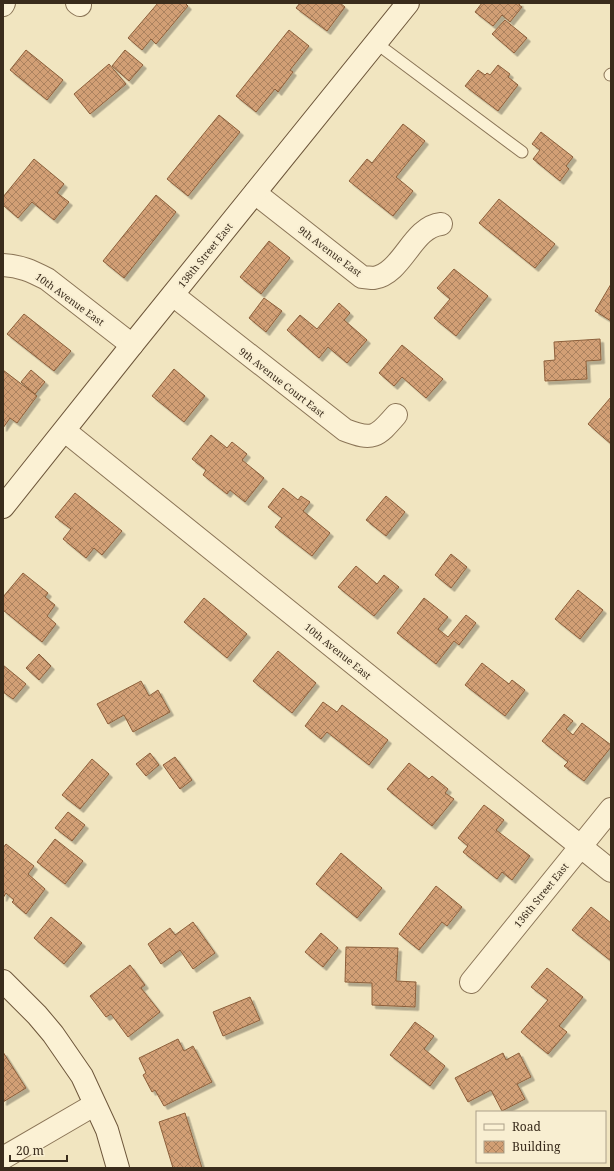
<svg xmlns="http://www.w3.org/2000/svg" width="614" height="1171" font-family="'Noto Serif',serif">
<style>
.building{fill:url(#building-cross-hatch);stroke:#8c5f3b;filter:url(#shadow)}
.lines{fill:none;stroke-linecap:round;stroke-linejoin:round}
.lane-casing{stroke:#8b7557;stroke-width:13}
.street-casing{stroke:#8b7557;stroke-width:24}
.secondary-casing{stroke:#6d563a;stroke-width:24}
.lane{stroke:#fbf1d4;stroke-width:11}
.street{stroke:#fbf1d4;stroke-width:22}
.secondary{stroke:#fbf1d4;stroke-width:22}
.labels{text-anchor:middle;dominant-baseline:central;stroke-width:4;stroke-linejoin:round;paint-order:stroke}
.street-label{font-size:10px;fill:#3a2c1c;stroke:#f8eed1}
</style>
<defs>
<pattern id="building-cross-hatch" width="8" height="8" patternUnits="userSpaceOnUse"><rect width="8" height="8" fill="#d29f74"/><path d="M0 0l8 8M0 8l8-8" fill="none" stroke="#ab825e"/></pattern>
<filter id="shadow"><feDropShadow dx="3.5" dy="3.5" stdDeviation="0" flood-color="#0004"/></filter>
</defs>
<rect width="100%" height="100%" fill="#f1e5c0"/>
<path class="building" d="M158,3H185L188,6L156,44L151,39L142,50L128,38Z
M300,3H340L345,7L327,31L296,8Z
M482,3H520L519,5L522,7L510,22L502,15L493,26L475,12Z
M505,20L527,38L514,53L492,34Z
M289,30L309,46L290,70L293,72L278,92L275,89L256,112L236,96Z
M26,50L63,80L47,100L10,70Z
M125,50L143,65L129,81L112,66Z
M109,64L126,84L90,114L74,94Z
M498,65L510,74L508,77L518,85L498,111L465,86L478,70L485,75L487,73L490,75Z
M219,115L240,132L188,196L167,179Z
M403,124L425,141L396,177L413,191L393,216L349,181L367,159L372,163Z
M541,132L573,157L566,166L569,169L560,181L533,159L540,150L532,144Z
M34,159L64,184L57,193L69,202L54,220L32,202L18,218L3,205V197Z
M156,195L176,212L124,278L103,261Z
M499,199L555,244L535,268L479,223Z
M269,241L290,258L261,294L240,277Z
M454,269L488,296L456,336L434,318L450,299L437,288Z
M611,284V321L595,311Z
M264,298L282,311L266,332L249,318Z
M339,303L350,313L344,320L367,340L347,363L328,347L319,358L287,330L300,315L317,329Z
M24,314L71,351L54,371L7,334Z
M600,339L601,360L586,361L587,379L545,381L544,361L555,360L554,342Z
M402,345L443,379L426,398L402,377L394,386L379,373Z
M174,369L205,396L184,422L152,396Z
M3,370L37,396L17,423L10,418L3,428Z
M31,370L45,382L35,394L21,382Z
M611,397V444L588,424Z
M211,435L227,448L232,442L247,454L242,460L264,478L245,502L230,490L227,494L203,475L206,470L192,459Z
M283,488L298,500L301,496L310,502L303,511L330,533L312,556L275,527L282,518L268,507Z
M75,493L122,531L102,555L94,548L86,558L63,539L71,529L55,517Z
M386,496L405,512L386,536L366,520Z
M451,554L467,567L451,588L435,575Z
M356,566L377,584L384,575L399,587L374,616L338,587Z
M23,573L48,593L45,597L55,605L47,616L56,624L42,642L3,610V597Z
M578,590L603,610L580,639L555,619Z
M204,598L247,634L227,658L184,622Z
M424,598L448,617L438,629L448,637L466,615L476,623L459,645L454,641L436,664L397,633Z
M278,651L316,683L292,713L253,681Z
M39,654L51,666L39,680L26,668Z
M482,663L509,684L512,680L525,690L505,716L465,685Z
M3,665L26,684L13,699L3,692Z
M141,681L149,696L158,690L170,712L133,732L124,715L108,724L97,704Z
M323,702L337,712L342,705L388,740L369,765L327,732L321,739L305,726Z
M564,714L573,721L566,729L573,735L582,723L611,745V747L584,781L564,766L568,762L542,741Z
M150,753L159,765L146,776L136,764Z
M175,757L192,780L180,789L163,765Z
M92,759L109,774L80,809L62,795Z
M409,763L429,779L432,776L448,789L445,793L454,799L432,826L387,789Z
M484,805L504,820L496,830L530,856L512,880L502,872L497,879L463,852L468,846L458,838Z
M68,812L85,825L72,841L55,828Z
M55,839L83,861L65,884L37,862Z
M6,844L34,866L28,874L45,889L26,914L12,902L14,900L6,893L3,898V848Z
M341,853L382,888L357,918L316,884Z
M436,886L462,907L447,926L442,922L419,950L399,934Z
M591,907L611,923V961L572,930Z
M51,917L82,943L64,964L34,938Z
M193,922L215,953L193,969L180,950L161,964L148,944L170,928L175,935Z
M321,933L338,948L323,967L305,952Z
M346,947L398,948L396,981L416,982L415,1007L372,1005V983L345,982Z
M130,965L145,985L141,988L160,1012L128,1037L111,1014L106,1017L90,996Z
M547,968L583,997L559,1026L567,1032L548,1054L521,1032L548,1000L531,987Z
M250,997L260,1020L223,1036L213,1012Z
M415,1022L434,1036L424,1049L445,1066L430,1086L390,1055Z
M178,1039L184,1051L193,1046L212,1082L164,1106L155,1090L152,1092L143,1075L146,1073L139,1058Z
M3,1052L26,1088L3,1102Z
M503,1053L506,1060L519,1053L531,1077L517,1084L525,1099L502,1111L491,1090L468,1102L455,1078Z
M185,1113L202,1168H173L159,1122Z"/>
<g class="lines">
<defs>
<path id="lane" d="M376,43L522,152
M610,75L611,74"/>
<path id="street" d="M77,3L80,5
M3,5L4,3
M255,193L362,277C366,277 370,278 374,278C403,273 412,227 441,224
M3,265C21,266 31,271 47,279L132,345
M173,295L345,430C373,441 377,437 396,415
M65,431L611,871
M471,982L611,809
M3,1158L94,1105"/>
<path id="secondary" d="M3,507L132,345L408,3
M3,981L37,1015L53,1034L82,1076L107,1130L118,1168"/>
</defs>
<use href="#lane" class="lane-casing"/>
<use href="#street" class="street-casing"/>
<use href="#secondary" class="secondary-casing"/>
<use href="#lane" class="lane"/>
<use href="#street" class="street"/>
<use href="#secondary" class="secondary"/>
</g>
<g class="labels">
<g class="street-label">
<text transform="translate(330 251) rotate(37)">9th Avenue East</text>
<text transform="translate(205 255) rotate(-51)">138th Street East</text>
<text transform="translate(70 299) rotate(36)">10th Avenue East</text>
<text transform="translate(282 382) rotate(38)">9th Avenue Court East</text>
<text transform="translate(338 651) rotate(39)">10th Avenue East</text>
<text transform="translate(541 895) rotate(-51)">136th Street East</text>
</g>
</g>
<rect width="614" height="1171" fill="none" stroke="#3a2c1c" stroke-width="8"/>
<rect x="476" y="1111" width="130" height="52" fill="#f8eed1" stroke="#aca089"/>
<rect x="484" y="1124" width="20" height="6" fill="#fbf1d4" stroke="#aca089"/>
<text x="512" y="1131" font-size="12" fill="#3a2c1c">Road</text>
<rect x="484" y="1141" width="20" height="12" fill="url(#building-cross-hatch)" stroke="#aca089"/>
<text x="512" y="1151" font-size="12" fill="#3a2c1c">Building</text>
<path d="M10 1155v6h57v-6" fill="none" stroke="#3a2c1c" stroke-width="2"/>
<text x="16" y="1155" font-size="12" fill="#3a2c1c" stroke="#f8eed1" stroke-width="3" paint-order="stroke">20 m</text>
</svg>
